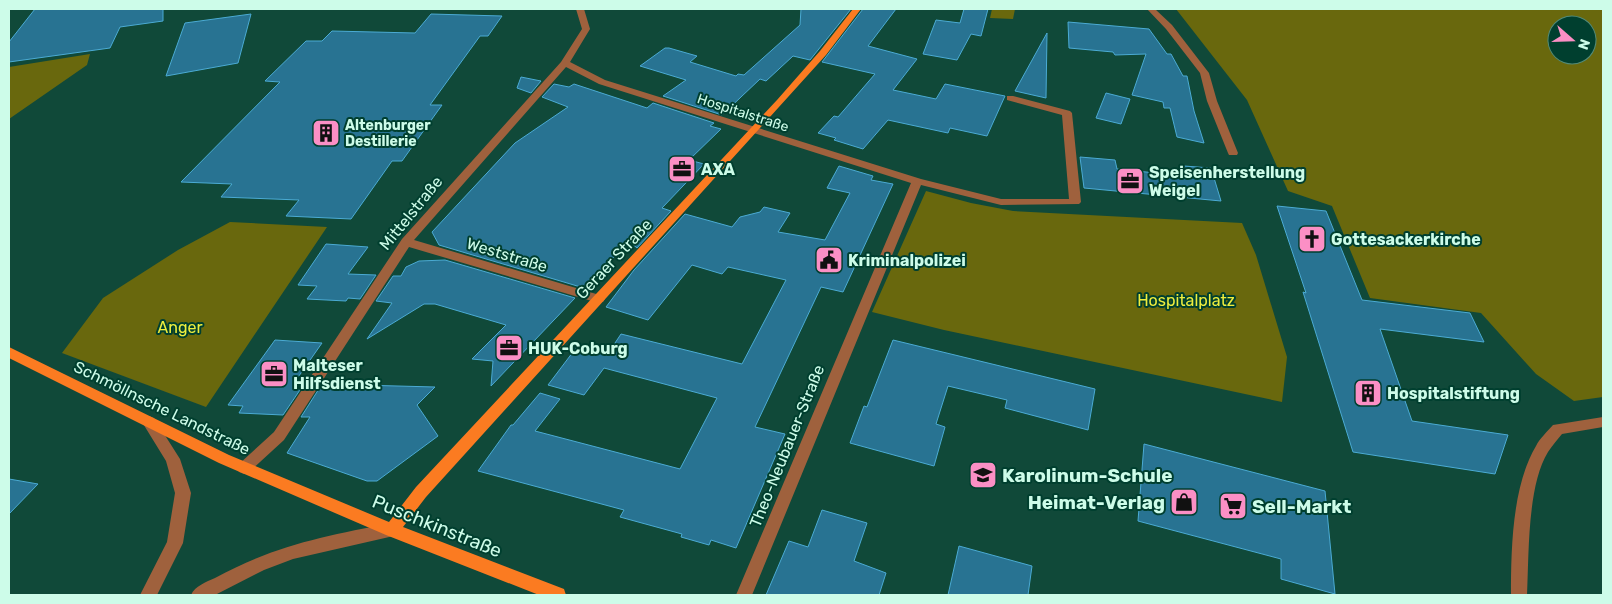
<svg xmlns="http://www.w3.org/2000/svg" width="1612" height="604" font-family="Rubik,sans-serif">
<style>
.green{fill:#69680d;fill-rule:evenodd}
.building{fill:#287392;stroke:#4babd4}
.lines{fill:none;stroke-linecap:round;stroke-linejoin:round}
.minor{fill:#9f613d;fill-rule:evenodd}
.major{fill:#fb7b21;fill-rule:evenodd}
.labels{text-anchor:middle;dominant-baseline:central;stroke-width:4;stroke-linejoin:round;paint-order:stroke}
.far-street-label{font-size:14px;fill:#cdfce9;stroke:#003f2f}
.far-poi-label{font-size:14px;font-weight:bold;fill:#cdfce9;stroke:#003f2f;text-anchor:start}
.poi-label{font-size:16px;font-weight:bold;fill:#cdfce9;stroke:#003f2f;text-anchor:start}
.street-label{font-size:16px;fill:#cdfce9;stroke:#003f2f}
.park-label{font-size:16px;fill:#eeee3e;stroke:#003f2f}
.near-poi-label{font-size:19px;font-weight:bold;fill:#cdfce9;stroke:#003f2f;text-anchor:start}
.near-street-label{font-size:19px;fill:#cdfce9;stroke:#003f2f}
</style>
<rect width="100%" height="100%" fill="#104939"/>
<path class="green" d="M992,9H1015L1013,19L990,18Z
M1176,9H1603V397L1574,401L1536,374L1481,313L1370,298L1332,206L1288,191L1247,100ZM1557,25H1587V55H1557Z
M90,54L87,65L9,119V67Z
M926,191L971,203L1013,211L1242,223L1256,255L1287,357L1282,402L944,330L872,312Z
M230,222L327,227L206,407L62,353L103,298L178,250Z"/>
<path class="building" d="M35,9H163V21L120,27L110,48L9,62V42Z
M801,9H851L810,60L793,56L766,81L760,79L722,115L663,96L686,80L640,66L665,48H669L697,56L690,62L736,76L738,74L744,75L800,25Z
M863,9H896L868,46L917,59L893,90L936,99L945,84L1005,96L987,136L950,128L948,133L888,120L863,149L834,140L836,138L818,133L834,116L838,117L875,74L822,62Z
M964,9H988L981,36L971,34L957,60L923,54L936,20L960,23Z
M251,14L238,63L166,76L185,23Z
M431,14L502,16L488,36H480L430,105H442L402,161H392L351,219L286,216L299,200L221,197L232,184L181,182L280,82L265,81L306,41H322L332,31L415,33Z
M1068,22L1149,29L1167,54H1171L1183,76H1187L1194,111L1204,143L1177,137L1170,108H1164L1163,102L1132,95L1146,54L1115,55L1113,52L1069,48Z
M1047,33L1046,98L1015,91Z
M521,77L541,81L531,93L517,88Z
M554,84L569,87L574,84L647,108L653,103L714,123L710,126L721,129L689,160L704,164L662,208L671,211L637,248L629,241L584,288L439,245L432,232L515,143L568,107L542,97Z
M1106,93L1130,99L1121,124L1096,118Z
M1080,157L1115,160L1117,169L1185,176L1184,166L1211,168L1221,201L1084,188Z
M839,166L873,176L871,180L893,184L843,292L821,287L755,427L785,434L736,548L711,540L709,545L681,537L682,534L620,517L624,510L478,471L511,425H513L540,393L560,399L535,431L680,469L717,398L604,368L584,395L548,385L579,344L609,352L621,334L742,364L786,280L728,267L722,274L692,265L648,320L606,307L634,270L685,214L732,227L740,217L760,212L764,207L790,213L778,232L825,240L850,193L827,188Z
M1277,206L1326,211L1362,300L1470,313L1484,342L1380,329L1412,421L1508,435L1495,474L1353,452L1303,292L1306,293Z
M326,244L368,247L348,274L376,275L360,299L348,298L346,301L307,299L317,286L298,285Z
M445,260L575,298L491,386L493,361L472,359L506,325L435,304H424L367,339L392,303L376,301L393,276H401L406,267L419,261Z
M275,340L322,343L294,383L304,384L283,415L239,413L243,406L228,405Z
M893,340L1095,389L1088,430L1005,408L1007,400L948,386L936,424L945,427L934,466L850,443L864,406L867,407Z
M322,384L435,387L417,405L438,436L377,481H367L287,453L310,417H301Z
M1144,444L1325,491L1335,594L1281,579V559L1138,521Z
M9,479L38,484L9,514Z
M822,510L867,523L854,561L886,573L879,595H766L789,541L808,547Z
M959,546L1032,566L1028,595H948Z"/>
<g class="lines">
<path class="minor" d="M576,9H584L590,29L570,62L605,80L921,179L1001,199H1069L1062,115L1007,100V96H1013L1070,111L1072,113L1081,202L1079,204L1001,205L921,185L752,595H736L911,183L599,84L566,67L414,240L603,296L605,299L603,302H595L409,247L284,440L249,472L244,474L239,472L237,468L239,464L274,432L402,239L561,62L582,29Z
M1147,9H1155L1172,25L1209,73L1217,101L1238,153L1237,155H1229L1228,153L1207,101L1200,73L1166,29Z
M149,416L154,418L180,459L191,493L183,543L157,595H140L167,542L175,493L166,461L142,422L144,418Z
M1603,417V427L1562,434C1557,440 1552,446 1548,452C1527,486 1529,556 1527,595H1511C1511,550 1512,486 1536,446C1540,438 1547,432 1553,425Z
M392,523L398,525L400,530L398,535L293,559L264,570L215,595H191C195,586 206,582 215,578C276,545 325,536 392,523Z"/>
<path class="major" d="M853,9H861L826,55L426,497L403,527L564,589L566,595H539L386,535L219,463L9,358V347L229,455L389,522L416,487L777,100L820,51Z"/>
</g>
<defs>
<symbol id="building-square" viewBox="-11 -11 22 22"><rect x="-9" y="-9" width="18" height="18" rx="4" fill="#fb8fc5" stroke="#003f2f"/><path d="M-4-6H4V6H1V3H-1V6H-4ZM-2.5-4.3h1.7v1.8h-1.7ZM.8-4.3h1.7v1.8H.8ZM-2.5-1h1.7V.8h-1.7ZM.8-1h1.7V.8H.8Z" fill="#111"/></symbol>
<symbol id="office-square" viewBox="-11 -11 22 22"><rect x="-9" y="-9" width="18" height="18" rx="4" fill="#fb8fc5" stroke="#003f2f"/><path d="M-6-3h4V-5.5h4V-3h4V5H-6ZM-1-4.5V-3h2v-1.5ZM-6 0V1H6V0Z" fill="#111"/></symbol>
<symbol id="church-square" viewBox="-11 -11 22 22"><rect x="-9" y="-9" width="18" height="18" rx="4" fill="#fb8fc5" stroke="#003f2f"/><path d="M-1.2-6h2.4v3.5h3.3v2.4h-3.3V6h-2.4V-.1h-3.3v-2.4h3.3Z" fill="#111"/></symbol>
<symbol id="civic-square" viewBox="-11 -11 22 22"><rect x="-9" y="-9" width="18" height="18" rx="4" fill="#fb8fc5" stroke="#003f2f"/><path d="M-.6-6.5H3V-4.5H.6V-3L4-1V1h2V6H-6V1h2V-1L-.6-3ZM-1.2 2.5V6h2.4V2.5Z" fill="#111"/></symbol>
<symbol id="school-square" viewBox="-11 -11 22 22"><rect x="-9" y="-9" width="18" height="18" rx="4" fill="#fb8fc5" stroke="#003f2f"/><path d="M0-5L7-2L0 1L-7-2ZM-4 1L0 2.5L4 1V4Q0 6-4 4Z" fill="#111"/></symbol>
<symbol id="shop-square" viewBox="-11 -11 22 22"><rect x="-9" y="-9" width="18" height="18" rx="4" fill="#fb8fc5" stroke="#003f2f"/><path d="M-5-2.5h2.3a2.7 3.5 0 0 1 5.4 0H5L5.5 6h-11ZM-1.5-2.5h3a1.5 2.3 0 0 0-3 0Z" fill="#111"/></symbol>
<symbol id="supermarket-square" viewBox="-11 -11 22 22"><rect x="-9" y="-9" width="18" height="18" rx="4" fill="#fb8fc5" stroke="#003f2f"/><path d="M-6-5.5h2.5l.6 2H6L4.5 2H-2.5L-4.4-4H-6ZM-1.5 3.2a1.3 1.3 0 1 0 .1 0ZM3 3.2a1.3 1.3 0 1 0 .1 0Z" fill="#111"/></symbol>
</defs>
<g fill-rule="evenodd">
<use href="#building-square" x="310" y="117" width="32" height="32"/>
<use href="#office-square" x="666" y="153" width="32" height="32"/>
<use href="#office-square" x="1114" y="165" width="32" height="32"/>
<use href="#church-square" x="1296" y="223" width="32" height="32"/>
<use href="#civic-square" x="813" y="244" width="32" height="32"/>
<use href="#office-square" x="493" y="332" width="32" height="32"/>
<use href="#office-square" x="258" y="358" width="32" height="32"/>
<use href="#building-square" x="1352" y="377" width="32" height="32"/>
<use href="#school-square" x="967" y="459" width="32" height="32"/>
<use href="#shop-square" x="1168" y="486" width="32" height="32"/>
<use href="#supermarket-square" x="1217" y="490" width="32" height="32"/>
</g>
<g class="labels">
<g class="far-street-label">
<text transform="translate(743 113) rotate(18)">Hospitalstraße</text>
</g>
<g class="far-poi-label">
<text x="345" y="125">Altenburger<tspan x="345" dy="16">Destillerie</tspan></text>
</g>
<g class="poi-label">
<text x="701" y="169">AXA</text>
<text x="1149" y="172">Speisenherstellung<tspan x="1149" dy="18">Weigel</tspan></text>
<text x="1331" y="239">Gottesackerkirche</text>
<text x="848" y="260">Kriminalpolizei</text>
<text x="528" y="348">HUK-Coburg</text>
<text x="293" y="365">Malteser<tspan x="293" dy="18">Hilfsdienst</tspan></text>
<text x="1387" y="393">Hospitalstiftung</text>
</g>
<g class="street-label">
<text transform="translate(411 213) rotate(-51)">Mittelstraße</text>
<text transform="translate(507 255) rotate(17)">Weststraße</text>
<text transform="translate(614 259) rotate(-47)">Geraer Straße</text>
<text transform="translate(162 408) rotate(26)">Schmöllnsche Landstraße</text>
<text transform="translate(787 446) rotate(-68)">Theo-Neubauer-Straße</text>
</g>
<g class="park-label">
<text x="1186" y="300">Hospitalplatz</text>
<text x="180" y="327">Anger</text>
</g>
<g class="near-poi-label">
<text x="1002" y="475">Karolinum-Schule</text>
<text x="1165" y="502" text-anchor="end">Heimat-Verlag</text>
<text x="1252" y="506">Sell-Markt</text>
</g>
<g class="near-street-label">
<text transform="translate(437 526) rotate(22)">Puschkinstraße</text>
</g>
</g>
<rect width="1612" height="604" fill="none" stroke="#cdfce9" stroke-width="20"/>
<g transform="translate(1572 40) rotate(110)"><circle r="24" fill="#003f2f" stroke="#528b79"/>
<path d="M0-4L9 19L0 12L-9 19Z" fill="#fb8fc5"/>
<text y="-8" font-size="14" font-weight="bold" text-anchor="middle" fill="#cdfce9">N</text>
</g>
</svg>
